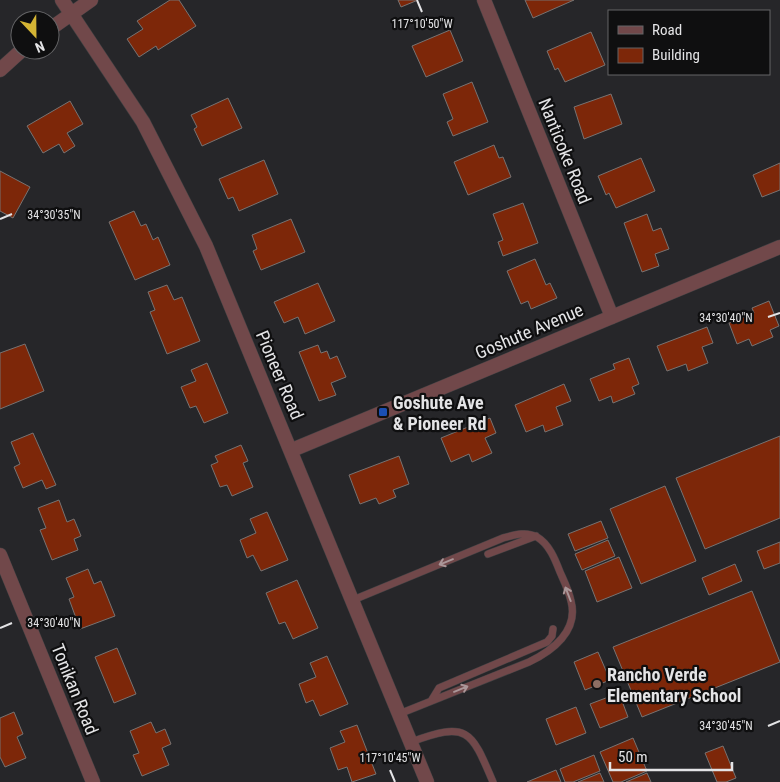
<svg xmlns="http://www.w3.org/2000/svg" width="780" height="782" font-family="'Roboto Condensed',sans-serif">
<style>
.building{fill:#7d2709;stroke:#777372}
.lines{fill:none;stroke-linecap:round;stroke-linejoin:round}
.service-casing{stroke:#414143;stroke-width:8}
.minor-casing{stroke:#414143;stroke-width:15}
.service{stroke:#71484a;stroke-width:7}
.minor{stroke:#71484a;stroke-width:14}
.oneway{stroke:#aa9698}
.ticks{fill:none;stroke:#e4e4e6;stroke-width:2}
.transit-dot{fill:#1a4fb4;stroke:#0f0f10;stroke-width:2}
.education-dot{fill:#8d6e63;stroke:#0f0f10;stroke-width:2}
.labels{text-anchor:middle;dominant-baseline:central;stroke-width:4.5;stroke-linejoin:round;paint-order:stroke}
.street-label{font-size:18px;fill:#e4e4e6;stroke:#0f0f10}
.poi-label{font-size:18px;font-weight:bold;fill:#e4e4e6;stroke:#0f0f10;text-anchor:start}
.ticks-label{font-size:12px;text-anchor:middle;fill:#e4e4e6;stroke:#0f0f10;stroke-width:4.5;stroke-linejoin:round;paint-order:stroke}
</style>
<rect width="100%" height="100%" fill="#262629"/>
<path class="building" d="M170,0H179L196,26L158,50L156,46L139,57L127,39L143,29L137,21Z
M398,0H418L401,7Z
M525,0H574L533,18Z
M450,30L463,61L426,77L412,46Z
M591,32L605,65L565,82L558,68L555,70L547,51Z
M472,82L488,122L453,136L447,122L453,119L443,94Z
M611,94L622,124L584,139L574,107Z
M228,98L242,128L202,146L194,129L197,127L191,115Z
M70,101L83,124L67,133L75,146L64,153L59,144L43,153L27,126Z
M494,145L499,158L503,157L511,177L468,195L454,162Z
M641,158L655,191L616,208L609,193L606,195L598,176Z
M264,160L278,194L239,211L233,197L228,199L219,179Z
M780,163V190L762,197L753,175Z
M0,171L30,187L13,218L0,211Z
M523,203L538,243L503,256L498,242L503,240L493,214Z
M134,211L141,226L146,224L153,240L158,237L170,265L135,280L109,222Z
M647,214L653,231L661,228L669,249L655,254L659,266L642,272L624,223Z
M291,219L305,252L261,270L253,251L257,249L252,235Z
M535,259L546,285L550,283L557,298L531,309L528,301L521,304L507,271Z
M318,283L335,321L305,334L298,317L284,323L274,302Z
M167,285L174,300L182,297L200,341L167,354L150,312L155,310L148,292Z
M769,301L779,326L770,330L773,337L752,346L749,339L737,344L729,323L754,313L752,308Z
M707,327L713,343L702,347L708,363L688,371L686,364L667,371L657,346Z
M25,344L44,391L0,409V353Z
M318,345L321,353L327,351L330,359L337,356L346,377L331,383L336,395L319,401L299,352Z
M629,358L639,384L632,387L635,394L613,403L611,396L599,401L590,379L615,369L613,364Z
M207,363L228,413L204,423L196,406L190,408L181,387L196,381L191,370Z
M564,384L571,401L556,407L563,425L545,432L543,425L526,432L515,405Z
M490,418L496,433L485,438L492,453L472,462L469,454L451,462L441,438Z
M33,433L56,485L46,489L42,480L23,488L14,467L20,464L11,442Z
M780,436V518L705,549L676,478Z
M241,445L248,461L243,463L253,487L232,496L227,485L220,487L211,465L218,462L215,456Z
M399,456L409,484L393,490L396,497L379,504L376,498L360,504L349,475Z
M665,486L696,561L641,584L610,509Z
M59,500L67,522L74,519L81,536L74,539L78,550L52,560L40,530L46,528L38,508Z
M267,512L288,560L261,571L253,555L247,558L240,540L256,533L250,519Z
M601,521L608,538L575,551L568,534Z
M608,540L615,556L582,570L575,554Z
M780,542V563L764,569L757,551Z
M619,557L632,588L597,602L585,571Z
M735,564L742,581L709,595L702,578Z
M88,569L94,584L101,581L115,616L80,629L69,599L74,597L66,578Z
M297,580L318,628L293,639L285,622L279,624L266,593Z
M752,591L780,662L642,717L613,647Z
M117,648L136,694L114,703L95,657Z
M598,652L610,680L585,690L574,662Z
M327,656L348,704L320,716L313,700L306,703L299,684L316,677L310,663Z
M619,693L628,717L600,728L590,704Z
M576,707L586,733L556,745L546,719Z
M14,712L23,734L17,737L26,758L5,767L0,757V718Z
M151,722L156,733L165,729L171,744L162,748L169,765L142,776L133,755L139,753L130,731Z
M357,725L376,774L352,782L347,767L338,770L330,748L345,742L340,731Z
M633,738L647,771L621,782H613L600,752Z
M723,746L736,778L726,782H717L705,753Z
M594,755L600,771L573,782H565L560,769Z
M556,770L561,782H527Z
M600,773L604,782H578Z
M647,773L651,782H626Z"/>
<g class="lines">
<defs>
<path id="service" d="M488,554L536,536
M353,600L503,538C514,535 526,531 537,537C549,544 555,559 560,572C564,581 569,591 571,601C579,631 552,651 529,662L399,714
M431,701L439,688L547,642L552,636L553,629
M411,742C468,721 471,730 493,782"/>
<path id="minor" d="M62,0L143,122L206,246L427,782
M484,0L612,317
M50,29L91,0
M0,70L22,50
M292,450L780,247
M0,555L93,782"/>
</defs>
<use href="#service" class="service-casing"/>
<use href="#minor" class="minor-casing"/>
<use href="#service" class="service"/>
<use href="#minor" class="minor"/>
</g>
<defs><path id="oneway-shaft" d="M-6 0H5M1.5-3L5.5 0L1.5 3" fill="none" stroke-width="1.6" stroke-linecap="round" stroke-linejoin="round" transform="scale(1.25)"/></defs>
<g class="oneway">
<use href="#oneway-shaft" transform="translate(446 562) rotate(158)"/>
<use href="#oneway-shaft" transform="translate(568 594) rotate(-111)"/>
<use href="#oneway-shaft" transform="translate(461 689) rotate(-22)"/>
</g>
<path class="ticks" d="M417,0L422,12M0,219L12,214M768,317L780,313M0,628L12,623M768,726L780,721M390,770L395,782"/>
<rect class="transit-dot" x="378" y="407" width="10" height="10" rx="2.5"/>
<circle class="education-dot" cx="597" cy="684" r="5"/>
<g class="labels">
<g class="street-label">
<text transform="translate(565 151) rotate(68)">Nanticoke Road</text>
<text transform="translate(529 331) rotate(-23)">Goshute Avenue</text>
<text transform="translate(280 375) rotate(67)">Pioneer Road</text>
<text transform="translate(75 689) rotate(68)">Tonikan Road</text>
</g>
<g class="poi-label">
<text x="393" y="402">Goshute Ave<tspan x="393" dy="21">&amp; Pioneer Rd</tspan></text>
<text x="607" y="674">Rancho Verde<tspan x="607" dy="21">Elementary School</tspan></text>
</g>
</g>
<g class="ticks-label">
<text x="422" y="28">117°10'50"W</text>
<text x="54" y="219">34°30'35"N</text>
<text x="726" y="322">34°30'40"N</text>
<text x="54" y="627">34°30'40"N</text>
<text x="726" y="730">34°30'45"N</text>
<text x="390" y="762">117°10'45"W</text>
</g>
<rect x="608" y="10" width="162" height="65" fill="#0f0f10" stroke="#646466"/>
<rect x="618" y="26" width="25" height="8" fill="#71484a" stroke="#646466"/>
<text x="652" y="35" font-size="15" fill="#e4e4e6">Road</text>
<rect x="618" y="48" width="25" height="15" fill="#7d2709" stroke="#646466"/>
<text x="652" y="60" font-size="15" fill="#e4e4e6">Building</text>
<g transform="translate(35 35) rotate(158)"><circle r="24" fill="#0f0f10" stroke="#646466"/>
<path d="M0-4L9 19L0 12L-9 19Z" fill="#d5b534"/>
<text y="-8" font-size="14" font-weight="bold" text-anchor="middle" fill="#e4e4e6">N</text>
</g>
<path d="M610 762v8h122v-8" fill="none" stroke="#e4e4e6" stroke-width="2.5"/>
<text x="618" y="762" font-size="15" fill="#e4e4e6" stroke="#0f0f10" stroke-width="4" paint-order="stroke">50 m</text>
</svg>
